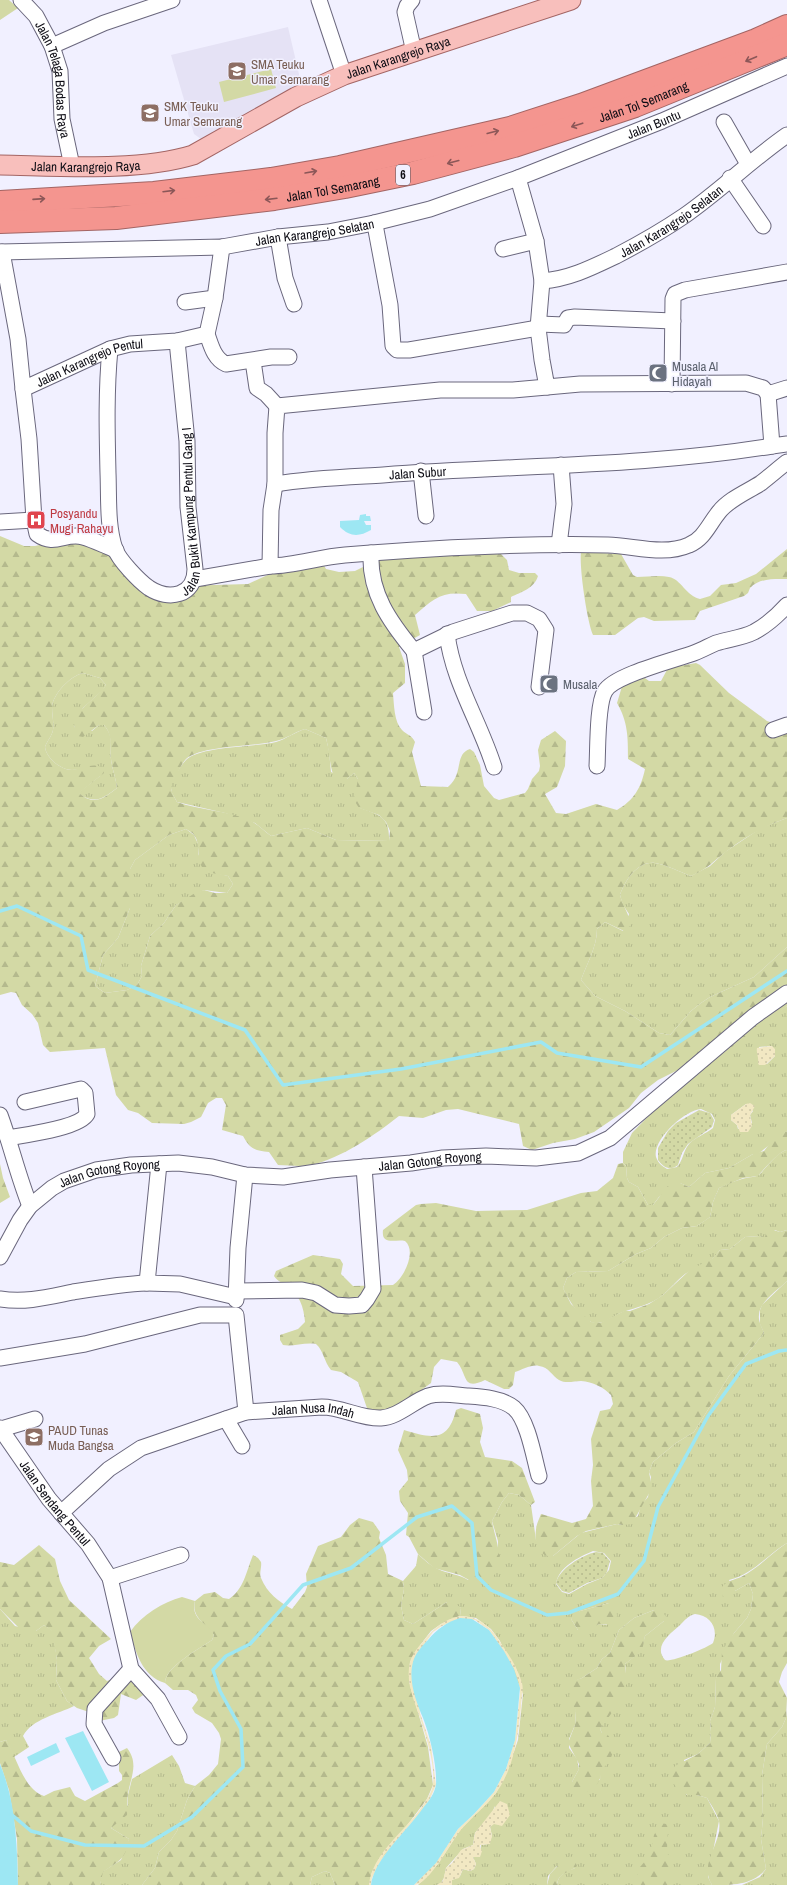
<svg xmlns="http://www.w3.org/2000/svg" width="787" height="1885" font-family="'Archivo Narrow',sans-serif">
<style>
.built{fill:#e5e2f5}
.grass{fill:url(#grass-tufts);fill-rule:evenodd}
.forest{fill:url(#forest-firs);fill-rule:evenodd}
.sand{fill:url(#sand-dots)}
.park{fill:url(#park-dots)}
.pitch{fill:#d3d9a5}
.water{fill:#9de7f3}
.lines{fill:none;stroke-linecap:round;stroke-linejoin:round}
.stream{stroke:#9de7f3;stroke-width:3.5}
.minor-casing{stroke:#6a677d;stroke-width:17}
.major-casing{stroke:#a36564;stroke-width:21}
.highway-casing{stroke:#a36564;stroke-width:24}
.minor{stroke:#fff;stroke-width:15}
.major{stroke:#f8bfbc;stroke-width:19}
.highway{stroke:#f4958f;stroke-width:22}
.oneway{stroke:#8c5758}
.labels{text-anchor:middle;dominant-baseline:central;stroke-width:3;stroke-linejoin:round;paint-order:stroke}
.shield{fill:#f1f0ff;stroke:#51505a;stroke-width:1}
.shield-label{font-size:12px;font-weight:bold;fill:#0d0c14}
.street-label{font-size:13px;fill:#0d0c14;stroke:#f1f0ff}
.education-label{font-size:13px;fill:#785e54;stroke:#f1f0ff;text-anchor:start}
.worship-label{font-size:13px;fill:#5b616d;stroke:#f1f0ff;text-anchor:start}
.health-label{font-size:13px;fill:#be3a42;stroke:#f1f0ff;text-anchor:start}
</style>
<defs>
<pattern id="grass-tufts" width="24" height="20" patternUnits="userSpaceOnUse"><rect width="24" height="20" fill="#d3d9a5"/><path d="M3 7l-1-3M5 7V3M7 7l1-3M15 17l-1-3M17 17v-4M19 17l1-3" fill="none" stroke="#b4b98d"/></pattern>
<pattern id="forest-firs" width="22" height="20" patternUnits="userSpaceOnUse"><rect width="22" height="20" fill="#d3d9a5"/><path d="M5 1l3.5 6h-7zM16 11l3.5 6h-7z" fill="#b4b98d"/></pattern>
<pattern id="sand-dots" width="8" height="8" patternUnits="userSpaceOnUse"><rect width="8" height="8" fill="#f2e8c3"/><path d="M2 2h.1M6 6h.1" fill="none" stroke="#cec6a7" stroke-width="1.8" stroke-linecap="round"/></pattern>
<pattern id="park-dots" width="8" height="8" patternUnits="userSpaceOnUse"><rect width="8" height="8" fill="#d3d9a5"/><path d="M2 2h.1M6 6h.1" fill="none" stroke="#b4b98d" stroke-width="1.8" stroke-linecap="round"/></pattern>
</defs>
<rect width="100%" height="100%" fill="#f1f0ff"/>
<path class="built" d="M288,27L302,87L201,139L194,134L171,55Z"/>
<path class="grass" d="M83,673L100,678L106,685L103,690L83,708L74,727L92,731L99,725H104C115,738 109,745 111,759C112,769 116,778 117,788C102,799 95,805 78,793L100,776L97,766C89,767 80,770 72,770C61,770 46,758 45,747C47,741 52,736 53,730C54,722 52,715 52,707C53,694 70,676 83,673Z
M305,729L326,738L329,751L331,772L347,779L354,773L358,779L360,808C380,815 390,817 389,841L336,840L307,828L271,836L255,823L225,813L177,802L172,793L170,783C175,776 180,766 186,760C199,746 256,747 276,742C286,739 295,732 305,729Z
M787,818V947L754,977L710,997L701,1003L691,1011L670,1035L659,1033L625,1011L595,996L581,980C587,963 597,947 597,929L605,922L623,931L629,914L623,905L620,895C625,881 637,861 655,863C667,865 680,872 691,876L710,866L725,852L761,828Z
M186,829L194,835L198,844V854L208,871L228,876L233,884L227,893L204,890L176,905L164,923L150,936L141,966L142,976L137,985L127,990L105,993L95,986L103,955L118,938L130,908V869L135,860L169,835Z
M787,1006V1131L758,1154H753L729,1168L705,1173L689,1187L680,1183L659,1197L653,1205H648L638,1187L629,1182L627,1178L626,1166L623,1163V1152L632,1133L667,1097L723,1053ZM772,1046L775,1056L767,1064L759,1058V1047ZM746,1104L753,1111L750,1115L752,1123L738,1129L737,1125L731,1120V1115ZM701,1109L712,1114L715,1120L713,1128C706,1134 695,1137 689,1144C683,1151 683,1161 677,1167L667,1169C662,1166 658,1163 656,1157C652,1140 685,1110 701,1109Z
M787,1150V1230L780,1232L775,1230L765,1238L760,1236L745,1237L730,1249L720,1250C717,1253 715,1257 712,1259C703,1265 694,1268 685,1274C677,1280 670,1289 663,1295C650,1305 637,1307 623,1312C614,1315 606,1324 595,1323C581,1321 568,1299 563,1288L567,1278L576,1272L608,1271L636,1254L651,1248L664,1237L682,1228L697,1226L710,1217L713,1202L719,1188C726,1184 735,1181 742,1179C750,1176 756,1179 762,1172C767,1166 779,1151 787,1150Z
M787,1281V1543C767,1555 753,1574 729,1580L735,1591L749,1583L753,1594L751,1609L747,1618L734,1633L720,1664V1675L716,1678L715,1707L710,1721L711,1732L710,1743L698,1754L684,1760L686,1795H697L707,1798L719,1821L708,1877L712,1885H557C558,1874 566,1872 575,1868L557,1866L548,1876L547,1885H452V1880L460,1876L463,1869L470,1871L474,1869L476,1864L473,1857L480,1856L481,1845L488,1844L492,1836L490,1827L494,1823L495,1806L492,1813L475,1833L473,1845L463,1849L446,1868L444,1878L441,1883L437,1885H418L438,1864L460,1830L496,1793L508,1769L518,1740L523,1694L500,1641L491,1629L476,1618L460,1616L461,1608L447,1602L413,1624L404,1620L401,1606L404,1589L403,1581L416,1566L418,1554C424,1560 431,1566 438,1569C448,1574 459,1574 468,1580L498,1557V1541L492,1521L502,1502L509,1493L519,1495L531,1505L536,1540L553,1556L581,1533L617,1524L622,1525L638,1516L641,1505L648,1497L651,1477L649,1472L653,1462L676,1443L694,1432L729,1376L764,1333L760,1324V1310L762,1305ZM593,1551L604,1553L611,1561L609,1570L602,1578L587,1584L569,1594L562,1592L556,1584C558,1567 579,1557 593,1551ZM609,1603L607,1625L599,1624L578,1630L571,1619L580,1611ZM654,1610L664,1621L645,1636L641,1651L625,1664C630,1688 612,1710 600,1729L602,1733L600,1780L572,1782L579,1769L577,1759L569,1748V1739L575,1725L576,1711L572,1682L582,1678L597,1668L602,1659L610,1653L619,1630L634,1618ZM695,1614C710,1615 719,1628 713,1643C707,1648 670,1663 665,1660C653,1646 670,1634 680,1625C685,1620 688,1616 695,1614Z
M0,1609L15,1626L36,1631L44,1625L53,1631L57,1660L56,1680L67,1701L74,1706C58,1714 32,1719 23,1736L29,1747L14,1757L6,1740L0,1742Z
M787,1710V1885H742L760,1877L766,1869L761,1839L763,1818L762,1775L767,1744L782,1727L786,1718Z
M172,1755L179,1766L185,1783L195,1786L187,1800L177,1831L171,1840L159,1852L155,1868L142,1885H100L102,1872L121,1860L129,1839L111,1828L128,1805V1795L132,1779Z
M325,1871L330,1873L335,1885H310L312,1877Z"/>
<path class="forest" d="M0,536L24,546H35L67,539L104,550L150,593L181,586L248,584L272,573L285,559L289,557L317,553L326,569L339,572L355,571L387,555L496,549L507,560L509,570L519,573H535L538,576C534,589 521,592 511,597V602L492,611H477L466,594C441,591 433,599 415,615L420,635L399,647L405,664V683L393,693C394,704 394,722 402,730C407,735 412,735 415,742L412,752L421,786L448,787C464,774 454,754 470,749L474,752L480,765L484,786L494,798L499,800L525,793L528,789L532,779L539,771L540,766L538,750L541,740L555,731L566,741L565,766L557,787L545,794L556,813L566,814L596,804L617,810C634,800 641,788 645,769L628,759C628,737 628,722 617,703L623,683L641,675L649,681H661L668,668L696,663L700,665L729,693L767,721L787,728V818C765,826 746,836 727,851C713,861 708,869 691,876C680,872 667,865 655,863C637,861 625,881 620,895C623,906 629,914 631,925L624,931L605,922L597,929C597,947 587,963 581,980L595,996L625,1011L659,1033L670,1035L691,1011L701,1003L710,997L754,977L787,947V1006L766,1024L723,1053L704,1070L699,1072L682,1068L658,1080L641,1093L629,1108L594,1132L575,1139L553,1143L532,1150L523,1146L519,1124L458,1109L446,1110L423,1118L399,1116C375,1135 342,1158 311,1165C301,1167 288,1165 278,1165L269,1152C254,1150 250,1149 243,1136L222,1130L226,1105L222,1098H216L208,1103L201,1117L191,1122L184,1124L152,1123L138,1113L128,1110L116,1095L105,1048L50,1052L43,1045L38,1023L32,1014L22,1005L16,993L11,992L0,995ZM83,673L100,678L106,685C97,700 63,715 78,736L83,737L99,725H104C114,737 109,746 111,759C112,769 116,778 117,788C103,799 94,806 79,793L104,773C103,770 102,767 98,766C90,764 80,769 72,770C61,770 46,758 45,747C47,741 52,736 53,730C54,722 52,715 52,707C53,694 70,676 83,673ZM305,729L326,738C330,753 329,768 336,781L347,779L354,773L358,779L354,800L359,808L379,815L386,822L390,831L389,841L336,840L307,828L271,836C263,830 256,822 246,819C224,810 199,810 177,802C169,788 169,785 178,772C180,768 183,762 186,759C202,745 255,747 276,741C286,739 295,732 305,729ZM186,829C189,831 193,833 194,835C203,846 192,865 209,872C215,874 222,875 228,876L233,884L227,893H215L204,890L195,893L176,905L164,923L150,936L141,966L142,976L137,985L127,990L105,993L95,986L103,955L118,938L130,908V869L135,860L169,835Z
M787,549V579C773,579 760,578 750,588L748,593L744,596L700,611L695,620L654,621L644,617L638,618L615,635H593C587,621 579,567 581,552L621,554L633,575L637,577C647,577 659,575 669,577C681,579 686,596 700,599L710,596L721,585L736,583L756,574Z
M787,1131V1150C779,1151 764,1169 758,1176L743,1178L719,1188L713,1202L710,1217L706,1220L697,1226L682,1228L664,1237L651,1248L636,1254L608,1271L576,1272L567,1278L563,1288L571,1304L591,1322L600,1323L624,1311H630L649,1304L663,1295L690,1270L713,1258L720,1250L730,1249L745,1237L760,1236L765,1237L766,1233L770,1229L780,1232L787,1230V1281C778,1290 759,1302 759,1315C758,1321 762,1327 764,1333L729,1376L694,1432L676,1443L653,1462L649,1472L652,1488L632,1524L622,1525L617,1524L586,1531L577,1536L553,1556C539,1558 534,1541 536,1530C536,1525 539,1519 541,1514L572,1523L586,1519L593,1506L591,1481L593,1465L591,1439L600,1411L610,1409L613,1404L611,1395C603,1387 593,1382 581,1381C574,1381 566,1384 559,1380C552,1376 549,1367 539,1366C532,1364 522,1370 515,1372L513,1385L509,1389H504L485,1380C462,1391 468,1375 457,1362L441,1359L434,1367L431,1383L394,1410L389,1411H368L358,1382L341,1372L331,1370C324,1362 324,1351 316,1344C305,1342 292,1347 283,1345L280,1340V1335L298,1329L305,1322C304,1307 299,1294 287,1285C282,1282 278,1282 274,1276L276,1271L313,1255L340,1259L343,1264L341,1274L353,1286L393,1285C404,1278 417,1251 405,1241C395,1239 381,1246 383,1230L416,1205L421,1204L436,1203L476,1211L527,1210L581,1193L597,1191L613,1178L618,1164L623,1163L626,1166L627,1178L629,1182L638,1187L648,1205H653L671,1182L676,1181L689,1187L705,1173L729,1168L753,1154L764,1151L773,1139Z
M0,1164L3,1178L10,1197L0,1203Z
M461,1408L480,1414L483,1428L480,1442L485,1457L512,1461L522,1468L535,1502L531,1505L519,1495L509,1493L502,1502L492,1521C494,1535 506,1563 494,1575C490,1579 483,1582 478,1585L460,1575L434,1568L418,1554L409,1537L406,1535L408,1513L400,1501L399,1491L408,1480L407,1470L398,1450L404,1430C431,1438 448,1443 456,1410Z
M359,1518L373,1522L380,1532L379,1538L386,1555L388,1574L403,1581L404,1589L401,1606L404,1620L413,1624L447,1602H453L461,1608L460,1616L441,1624L431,1631L421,1644L410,1662L409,1681L428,1747L433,1785L427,1799L372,1872L369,1885H335L330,1873L325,1871L312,1877L310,1885H142L155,1868L159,1852L171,1840L177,1831L187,1800L195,1786L209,1775L218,1764L221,1739L219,1733L212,1723L195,1713L192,1708L198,1700L196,1695L188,1690H173L165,1683C165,1667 199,1649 212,1640L214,1635C206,1624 191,1617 195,1601L204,1594L215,1592L223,1598L229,1599C244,1589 246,1572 253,1555L258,1558L261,1562C262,1567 259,1573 261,1578C267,1593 279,1602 292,1609L305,1592L307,1587L306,1574L318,1546L341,1537L350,1525Z
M787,1543V1663L782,1672L779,1682L787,1698L786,1718L782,1727L767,1744L762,1775L763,1818L761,1839L766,1869C752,1885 734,1885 712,1885C698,1863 723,1843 719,1821C717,1814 711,1804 707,1798L697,1795H687L675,1786L671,1776L675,1766L698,1754L710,1743L711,1732L710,1721L715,1707L716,1678L721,1670L722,1651L734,1633L747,1618L751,1609L753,1594L749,1583L735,1591L729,1598H723L722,1587C728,1580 734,1580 741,1577C759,1568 771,1553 787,1543Z
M39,1545L55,1559L60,1581L69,1600L111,1639L99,1646L89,1658L99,1674L107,1681L130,1672L146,1693L136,1700L121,1694L118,1715L114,1718L99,1721L92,1713L77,1708L67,1701L56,1680L57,1660L52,1631L44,1625L36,1631L26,1635L0,1609V1562L14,1565Z
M609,1603L616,1606L617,1616L612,1625L599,1624L587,1630H578L571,1619L575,1613L580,1611Z
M654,1610L659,1611L666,1616L664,1621L645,1636L642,1651L625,1664L627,1683L616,1707L600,1729L602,1733L607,1734L613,1742C614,1754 611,1761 602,1769C600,1787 593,1788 579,1796H574L571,1792L572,1782L579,1769V1764L568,1743L575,1725L576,1711L569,1697L572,1681L582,1678L597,1668L602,1659L610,1653L619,1630L634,1618Z
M6,1740C17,1757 23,1789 44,1796L54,1791L70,1787L75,1796L85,1801L118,1783L122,1780V1775L119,1771V1752L127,1748C139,1763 131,1777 128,1793C127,1800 128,1808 127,1815L111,1828L129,1839C126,1859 119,1861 103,1872L100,1885H18L17,1839L9,1790L0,1763V1742Z
M661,1823L666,1824L668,1828L667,1850L670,1865L668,1885H634L640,1867L647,1859L651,1850L654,1835Z
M570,1856L574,1859L577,1866C570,1873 558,1872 557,1885H547L550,1874L565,1858Z"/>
<path class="sand" d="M772,1046L775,1049V1056L765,1065H759L758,1063C759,1057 756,1053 757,1048Z
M750,1103L755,1106L750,1115L752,1126L748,1132H740L737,1125L731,1120V1115L746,1104Z
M460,1616C480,1616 492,1628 502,1645C510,1656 518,1669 522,1683C524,1691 521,1699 521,1707C518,1737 514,1768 496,1793C486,1807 471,1817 460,1831C451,1842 429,1885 414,1885L439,1858L458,1829L474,1814L494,1792L506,1769L515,1739L520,1693L519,1683L514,1669L498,1643L489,1630L475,1620H456L442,1626L433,1632L417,1655L420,1713L431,1746L436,1785L429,1801L420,1813L384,1855L372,1878L371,1885H369C372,1854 404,1832 421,1808C426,1800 432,1793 433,1784C435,1764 427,1740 421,1721C415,1702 405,1683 410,1662C412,1654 420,1645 425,1639C434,1628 445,1619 460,1616Z
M500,1801L507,1804L510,1815L502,1826L494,1824L490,1827L492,1836L490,1844L480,1845V1847L482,1851L480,1857H473L476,1864L474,1869L470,1871L463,1869L459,1878L452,1880V1885H437L443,1881L446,1868L452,1863L461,1850L473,1845L475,1833Z"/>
<path class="park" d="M699,1110L710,1113L714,1120L712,1127L688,1144L682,1153L678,1165C670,1171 664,1168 658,1160V1148L668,1131L676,1123Z
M596,1552L603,1553L610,1561L607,1572L602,1578L587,1583L569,1593L562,1591L556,1583C559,1569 582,1555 596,1552Z"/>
<path class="pitch" d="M0,0H9L18,8L0,20Z
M271,69L276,88L224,102L219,82Z
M182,1597L195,1601C190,1620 208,1622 214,1635L212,1640C199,1649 165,1667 165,1683C142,1676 136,1653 130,1632C142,1615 163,1602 182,1597Z"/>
<path class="water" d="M366,514V516H370L371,521H364L366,525H371V530C359,537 350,537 340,527V521L359,520L360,515Z
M460,1618L472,1619L489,1630L504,1651L514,1669L520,1688L515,1740L506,1769L494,1792L474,1814L458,1829L436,1863L414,1885H371C374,1859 408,1830 423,1808C429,1801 435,1793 436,1784C437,1765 430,1736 423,1718C416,1701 408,1681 413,1662C415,1654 422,1646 428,1640C437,1629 447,1622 460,1618Z
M83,1731L109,1782L92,1791L65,1738Z
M56,1743L60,1752L31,1766L27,1757Z
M0,1764C16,1802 17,1844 18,1885H0Z"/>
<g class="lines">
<path class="stream" d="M0,911L17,906L81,936L88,970L245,1030L283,1085L401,1069L541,1042L557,1053L641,1067L787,971
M11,1814L31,1831L85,1845L144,1846L192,1817L243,1767L241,1729L220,1691L213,1670L226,1656L250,1644L303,1585L351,1568L417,1517L452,1506L472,1523L477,1576L491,1590L547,1615L568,1613L618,1594L644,1561L658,1507L708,1416L746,1364L779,1351L787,1350"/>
<defs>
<g id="minor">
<path id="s1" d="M21,0L36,16L52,46L60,71L62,119L72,166"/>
<path d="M319,0L344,75"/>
<path d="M412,0L407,6L405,12L414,52"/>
<path d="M52,46L104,23L172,0"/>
<path d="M724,122L748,164"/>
<path d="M518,178L536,241L542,281L538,328L542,360L547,387L580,384L746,383L763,388L768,394L787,388"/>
<path d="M730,178L763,226"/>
<path d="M374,223L376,230L390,305L393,346L397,350H409L538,328"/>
<path d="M278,237L285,278L294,304"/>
<path d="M503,249L536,241"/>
<path id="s2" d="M0,252L222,247L278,237L328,232L374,223L430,209L518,178L662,121L787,66"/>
<path id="s3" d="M2,252L18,339L23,389L110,349L130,344L177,341L207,334L215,298L222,247"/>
<path id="s4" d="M542,281C569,279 591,268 616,256C639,244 662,231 684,216C720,191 751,160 787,135"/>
<path d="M185,302L215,298"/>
<path d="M539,324L564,325L568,318L575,317L673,321"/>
<path d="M207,334C211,345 214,359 226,364L271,357H289"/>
<path id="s5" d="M110,349C106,391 107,431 108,473C109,497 107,526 115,549C119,560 139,581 149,588C169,601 195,596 195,569L188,507L187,441L177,341"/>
<path d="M253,361L257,388L266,394L277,406"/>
<path d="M672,384L673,299L675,294L685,290L787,272"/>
<path d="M547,387L513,390H440L277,406L275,433V484L271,510L270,566C295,566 319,557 345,555C432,548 520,543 608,545C635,546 664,556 689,545C704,539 709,524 719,512C729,499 747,492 761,483C770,476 778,469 787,462"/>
<path d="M23,389L29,439L34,520L37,534C55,547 65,532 83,537C94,540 105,546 116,550"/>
<path d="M768,394L772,446L787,444"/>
<path d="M421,471L426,516"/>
<path id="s6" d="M275,484C311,478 347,477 383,475C513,465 643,467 772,446"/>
<path d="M0,522L34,520"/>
<path d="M559,545L564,504L561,465"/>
<path d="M371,553C369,593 390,622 414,651L453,632L512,613H527L539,619L546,630L539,687"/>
<path d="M195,579L270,566"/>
<path d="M447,634C453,682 480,722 494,767"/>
<path d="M414,651L424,712"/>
<path d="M773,730L787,725"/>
<path d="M597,766C598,749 597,704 605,691C614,675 675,660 694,653C702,650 709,646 716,643C729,639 742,638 754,632C767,625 777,616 787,605"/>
<path d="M0,1115C11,1145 18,1176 30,1206"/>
<path d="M8,1138C24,1135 80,1128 87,1114L85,1093L81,1089L25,1102"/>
<path d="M159,1164L147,1283L180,1284L236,1297"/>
<path id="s7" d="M0,1257L20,1220L30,1206L52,1188L64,1181L96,1170L131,1165L178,1163L212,1167L245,1175L283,1177L330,1170L411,1163L443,1158L486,1156L536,1158L578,1153L610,1138L753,1017L787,993"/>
<path d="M237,1291L302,1290L316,1293L335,1305L349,1306L362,1305L367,1299L373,1289L364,1167"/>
<path d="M0,1299C26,1303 48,1297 73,1292C98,1288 122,1284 147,1283"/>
<path d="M236,1300L238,1248L245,1175"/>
<path d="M0,1358L85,1344L200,1315H236L246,1412"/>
<path d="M226,1419L242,1446"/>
<path id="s8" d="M0,1428L49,1499L88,1544L110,1578L131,1669L158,1699L179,1737"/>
<path d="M1,1429L35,1419"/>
<path id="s9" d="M61,1513L109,1469L141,1448L246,1412L322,1407C342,1407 361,1419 381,1418C398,1417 412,1402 428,1396C440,1392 455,1395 467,1396C482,1397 502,1398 514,1408C528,1420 534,1458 539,1476"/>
<path d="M110,1578L181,1555"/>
<path d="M113,1758L94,1724L95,1709L131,1669"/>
</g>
<g id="major">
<path id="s10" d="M0,165C58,166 138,172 193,155L296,97L344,75L571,0"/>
</g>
<g id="highway">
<path d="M0,202L154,193L271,179L340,167L510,128L581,105L756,40L787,26"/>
<path id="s11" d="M0,222L116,218L274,199L345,187L413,173L514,146L635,106L787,44"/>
</g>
</defs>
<use href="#minor" class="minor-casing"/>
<use href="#major" class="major-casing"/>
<use href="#highway" class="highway-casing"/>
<use href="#minor" class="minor"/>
<use href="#major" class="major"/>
<use href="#highway" class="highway"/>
</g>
<defs><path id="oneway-shaft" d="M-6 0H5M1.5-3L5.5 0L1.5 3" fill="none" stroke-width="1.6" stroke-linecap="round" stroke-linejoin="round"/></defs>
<g class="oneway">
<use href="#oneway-shaft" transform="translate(751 59) rotate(157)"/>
<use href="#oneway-shaft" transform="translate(577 125) rotate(162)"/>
<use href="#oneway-shaft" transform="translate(493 132) rotate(-14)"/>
<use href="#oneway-shaft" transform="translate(453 162) rotate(165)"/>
<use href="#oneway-shaft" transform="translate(311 172) rotate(-10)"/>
<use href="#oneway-shaft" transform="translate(169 191) rotate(-7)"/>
<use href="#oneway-shaft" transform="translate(39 199) rotate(-4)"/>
<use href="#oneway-shaft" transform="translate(271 199) rotate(173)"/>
</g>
<defs>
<symbol id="school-square" viewBox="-11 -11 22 22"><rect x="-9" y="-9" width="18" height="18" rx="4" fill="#8d6e63" stroke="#f1f0ff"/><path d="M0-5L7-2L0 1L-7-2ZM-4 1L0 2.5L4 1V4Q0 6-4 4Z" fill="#fff"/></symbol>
<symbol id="mosque-square" viewBox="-11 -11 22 22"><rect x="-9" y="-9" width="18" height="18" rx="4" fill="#6b7280" stroke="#f1f0ff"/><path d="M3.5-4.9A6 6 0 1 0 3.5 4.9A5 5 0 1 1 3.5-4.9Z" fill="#fff"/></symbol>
<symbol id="hospital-square" viewBox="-11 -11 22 22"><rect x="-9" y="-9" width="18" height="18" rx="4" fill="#e0444e" stroke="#f1f0ff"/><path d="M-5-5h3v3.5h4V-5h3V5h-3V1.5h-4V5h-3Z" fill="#fff"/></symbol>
</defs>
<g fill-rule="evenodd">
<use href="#school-square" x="226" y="60" width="22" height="22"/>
<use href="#school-square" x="139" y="102" width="22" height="22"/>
<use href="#mosque-square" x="647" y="362" width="22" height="22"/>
<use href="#hospital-square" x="25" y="509" width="22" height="22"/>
<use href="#mosque-square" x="538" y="673" width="22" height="22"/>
<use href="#school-square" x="23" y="1426" width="22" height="22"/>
</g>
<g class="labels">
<rect class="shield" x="396" y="165" width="14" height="20" rx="3"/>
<g class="shield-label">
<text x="403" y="175">6</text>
</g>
<g class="street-label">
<text stroke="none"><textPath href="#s10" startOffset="422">Jalan Karangrejo Raya</textPath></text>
<text stroke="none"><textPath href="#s1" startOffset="89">Jalan Telaga Bodas Raya</textPath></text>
<text stroke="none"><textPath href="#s11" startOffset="658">Jalan Tol Semarang</textPath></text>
<text stroke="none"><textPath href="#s2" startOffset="673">Jalan Buntu</textPath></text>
<text stroke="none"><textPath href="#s10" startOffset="86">Jalan Karangrejo Raya</textPath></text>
<text stroke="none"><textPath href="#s11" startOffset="335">Jalan Tol Semarang</textPath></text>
<text stroke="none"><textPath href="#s4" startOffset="144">Jalan Karangrejo Selatan</textPath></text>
<text stroke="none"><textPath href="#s2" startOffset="316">Jalan Karangrejo Selatan</textPath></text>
<text stroke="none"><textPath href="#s3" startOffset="211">Jalan Karangrejo Pentul</textPath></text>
<text stroke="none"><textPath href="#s6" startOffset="143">Jalan Subur</textPath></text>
<text stroke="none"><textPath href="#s5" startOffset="373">Jalan Bukit Kampung Pentul Gang I</textPath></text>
<text stroke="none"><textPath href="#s7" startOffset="472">Jalan Gotong Royong</textPath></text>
<text stroke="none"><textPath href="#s7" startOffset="148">Jalan Gotong Royong</textPath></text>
<text stroke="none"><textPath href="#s9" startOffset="282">Jalan Nusa Indah</textPath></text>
<text stroke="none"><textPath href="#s8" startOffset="93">Jalan Sendang Pentul</textPath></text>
</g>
<g class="education-label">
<text x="251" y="64">SMA Teuku<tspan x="251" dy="15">Umar Semarang</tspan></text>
<text x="164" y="106">SMK Teuku<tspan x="164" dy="15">Umar Semarang</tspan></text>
<text x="48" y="1430">PAUD Tunas<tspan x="48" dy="15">Muda Bangsa</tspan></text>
</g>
<g class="worship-label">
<text x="672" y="366">Musala Al<tspan x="672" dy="15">Hidayah</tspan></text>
<text x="563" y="684">Musala</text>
</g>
<g class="health-label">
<text x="50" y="513">Posyandu<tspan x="50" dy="15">Mugi Rahayu</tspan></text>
</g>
</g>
</svg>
